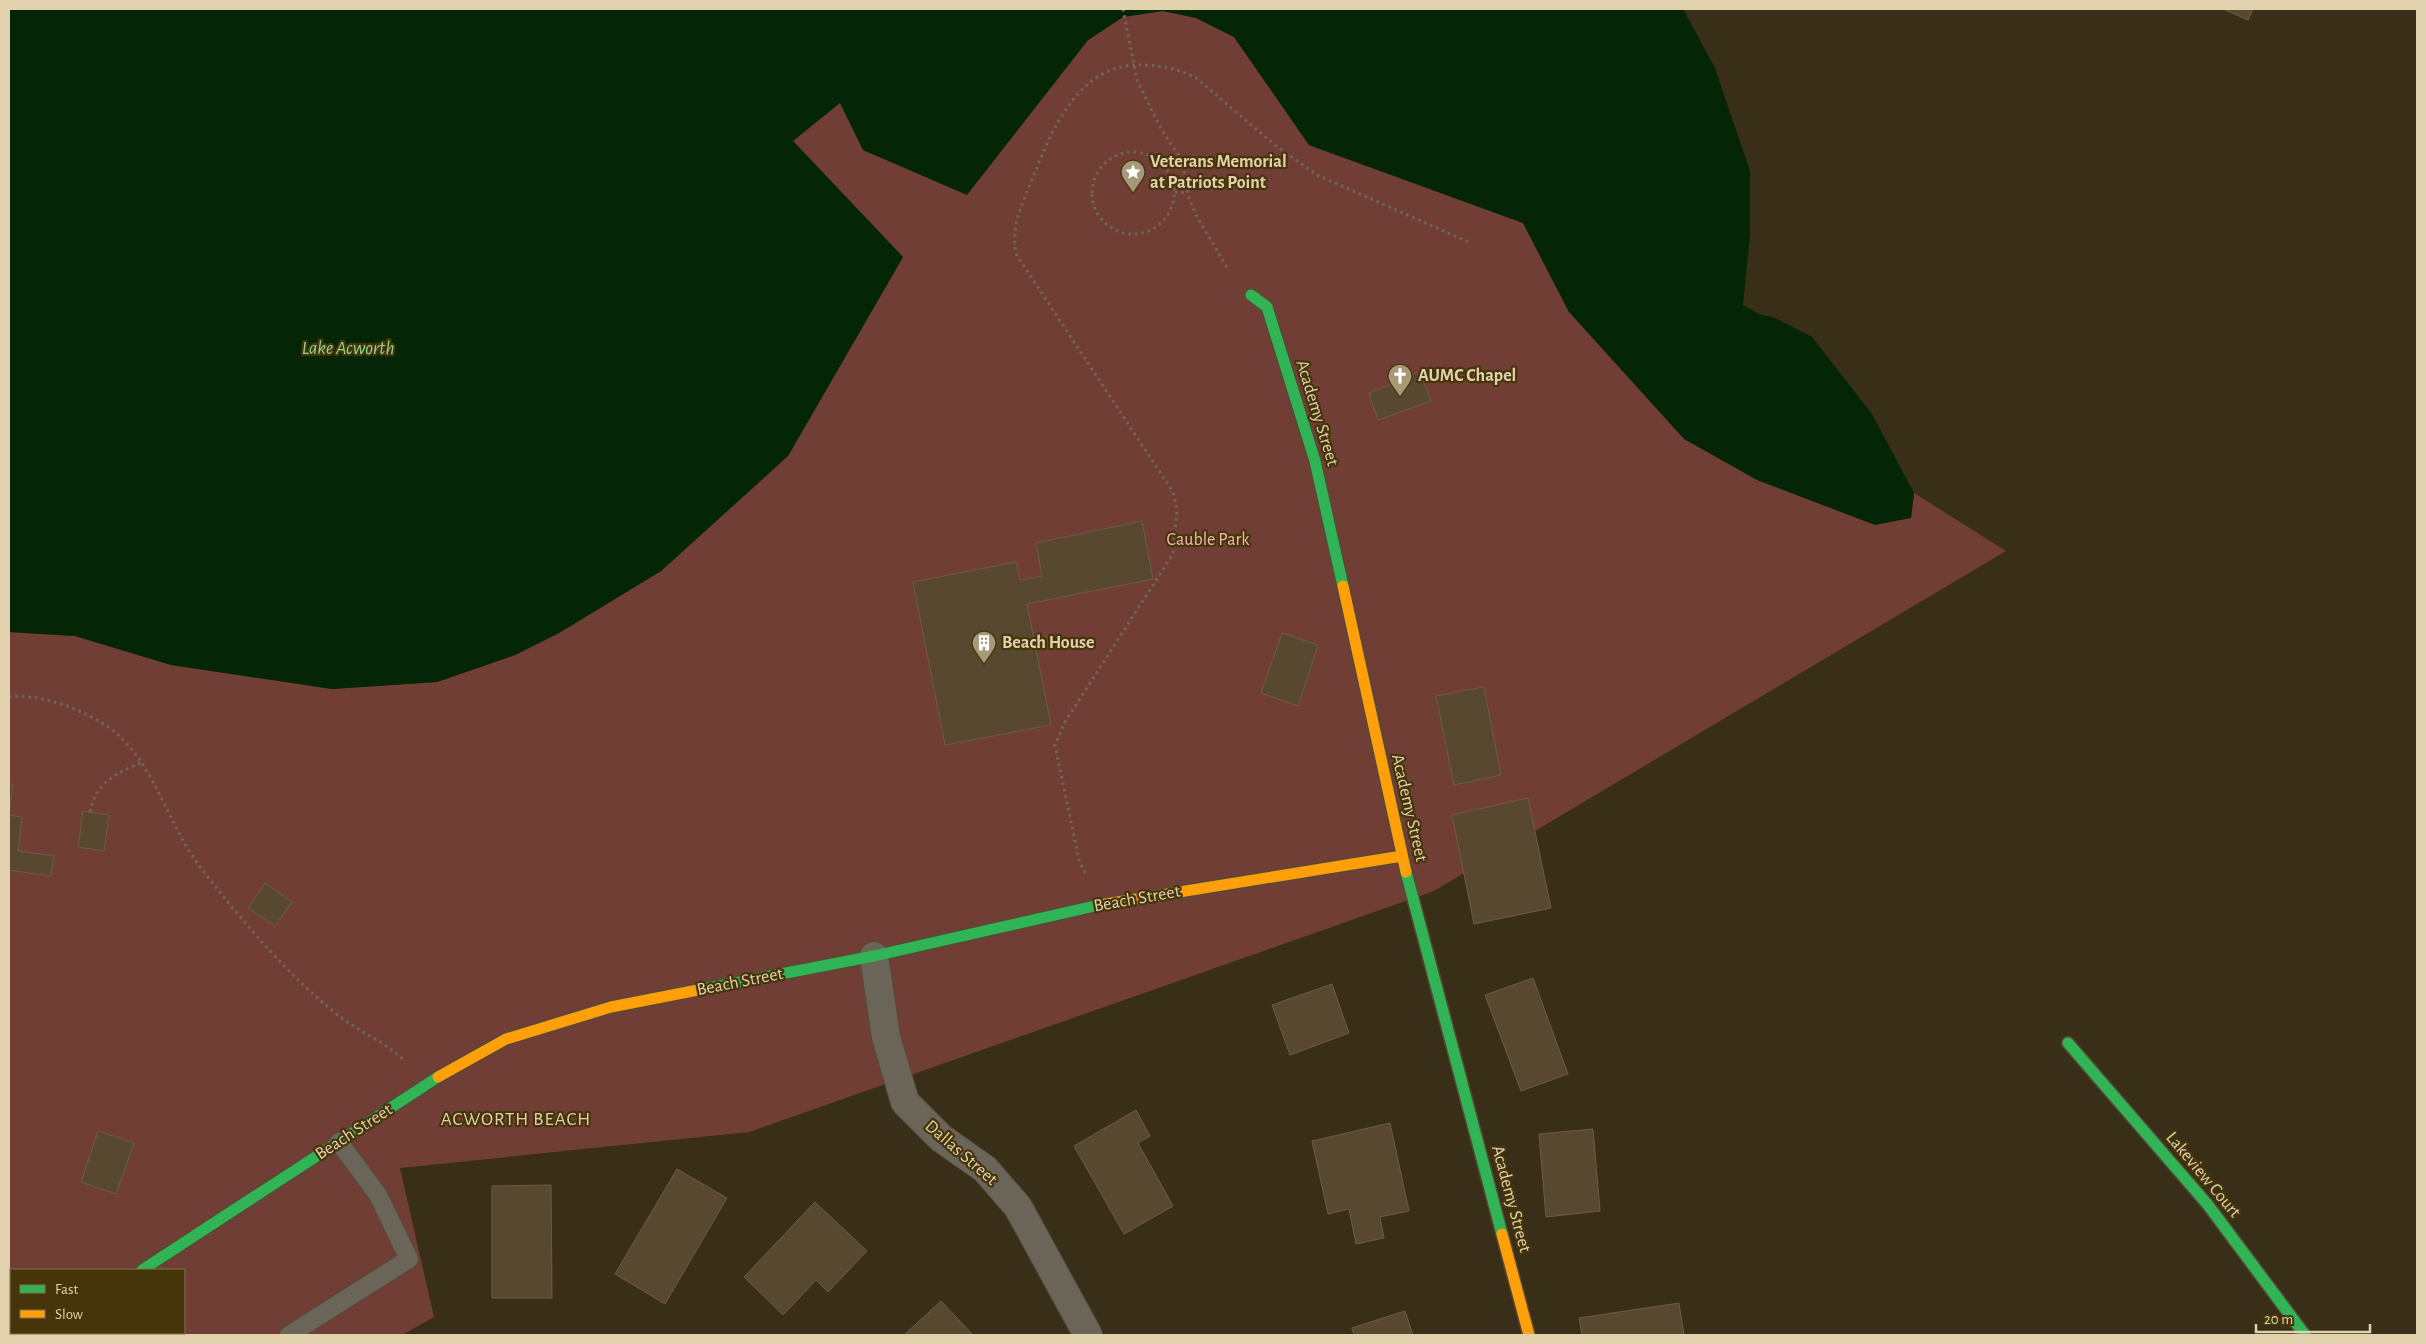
<svg xmlns="http://www.w3.org/2000/svg" width="2426" height="1344" font-family="'Alegreya Sans',sans-serif">
<style>
.green{fill:#713e36;fill-rule:evenodd}
.water{fill:#052606}
.building{fill:#57482f;stroke:#6c5c46}
.lines{fill:none;stroke-linecap:round;stroke-linejoin:round}
.lane-casing{stroke:#554b35;stroke-width:20}
.street-casing{stroke:#554b35;stroke-width:30}
.fast-casing{stroke:#554b35;stroke-width:14}
.slow-casing{stroke:#554b35;stroke-width:14}
.path{stroke:#6e6759;stroke-width:3;stroke-dasharray:2.5 4;stroke-linecap:butt}
.lane{stroke:#6b6559;stroke-width:18}
.street{stroke:#6b6559;stroke-width:28}
.fast{stroke:#30b455;stroke-width:11}
.slow{stroke:#ff9f0a;stroke-width:11}
.labels{text-anchor:middle;dominant-baseline:central;stroke-width:4.5;stroke-linejoin:round;paint-order:stroke}
.poi-label{font-size:18px;font-weight:bold;fill:#e2d1ad;stroke:#46350b;text-anchor:start}
.street-label{font-size:18px;fill:#e2d1ad;stroke:#46350b}
.park-label{font-size:18px;fill:#f5b7b0;stroke:#46350b}
.water-label{font-size:19px;font-style:italic;fill:#8cd791;stroke:#46350b}
.neighbourhood-label{font-size:19px;letter-spacing:1px;fill:#e2d1ad;stroke:#46350b}
</style>
<rect width="100%" height="100%" fill="#392f18"/>
<path class="green" d="M1163,11L1196,18L1234,37L1309,145L1523,223L1569,312L1911,518L1914,493L2006,551L1434,891L749,1132L400,1168L434,1317L402,1335H9V632L75,636L172,665L332,689L437,682L515,655L559,633L661,571L788,456L903,257L793,141L840,102L863,150L967,194L1088,40L1123,17ZM11,1270H184V1333H11Z"/>
<path class="water" d="M9,9H1683L1715,68L1750,171V234L1743,305L1759,314L1775,318L1812,337L1872,414L1914,493L1911,518L1875,525L1757,480L1684,439L1569,312L1523,223L1309,145L1234,37L1196,18L1163,11L1123,17L1088,40L967,195L863,150L840,103L793,141L903,257L788,456L661,571L559,633L515,655L437,682L332,689L171,665L75,636L9,632Z"/>
<path class="building" d="M2223,9H2253L2248,20Z
M1420,372L1431,401L1378,420L1369,393L1400,381L1399,378Z
M1142,521L1153,579L1027,604L1051,725L945,745L913,582L1016,562L1020,580L1042,576L1036,543Z
M1282,633L1318,645L1298,706L1261,693Z
M1484,687L1501,775L1454,785L1436,696Z
M9,784L13,785L9,815L22,817L18,851L54,856L51,876L9,870Z
M1528,798L1551,908L1474,924L1452,815Z
M83,811L109,815L104,851L78,847Z
M265,883L292,902L275,926L248,908Z
M1533,978L1568,1074L1521,1091L1485,995Z
M1332,984L1349,1033L1290,1055L1272,1005Z
M1136,1110L1150,1136L1138,1143L1173,1206L1124,1234L1074,1146Z
M1390,1123L1409,1211L1380,1217L1384,1238L1356,1244L1349,1209L1328,1214L1312,1141Z
M1593,1129L1600,1211L1546,1217L1539,1134Z
M98,1131L134,1143L116,1194L81,1182Z
M677,1169L727,1198L665,1304L615,1274Z
M551,1185L552,1298H492V1186Z
M815,1202L867,1251L828,1292L816,1280L783,1315L744,1277Z
M941,1301L973,1335H904Z
M1679,1303L1684,1335H1582L1579,1318Z
M1405,1311L1413,1335H1354L1352,1328Z"/>
<g class="lines">
<defs>
<path id="lane" d="M289,1335L409,1259L378,1195L339,1142"/>
<path id="street" d="M874,956L886,1037L905,1102L941,1138L985,1169L1018,1207L1088,1335
M42,1335L46,1333"/>
<path id="fast" d="M1251,295L1267,307L1315,461L1343,586
M1406,872L1502,1234
M703,989L874,956L1099,905
M2068,1043L2208,1205L2305,1335
M142,1270L438,1077"/>
<path id="slow" d="M1343,586L1406,872
M1099,905L1402,856
M438,1077L506,1039L611,1007L703,989
M1502,1234L1529,1335"/>
</defs>
<use href="#lane" class="lane-casing"/>
<use href="#street" class="street-casing"/>
<use href="#fast" class="fast-casing"/>
<use href="#slow" class="slow-casing"/>
<path class="path" d="M1123,9L1137,80L1161,129L1182,160L1189,198L1196,215L1229,271
M1092 193a41 41 0 1 1 82 0a41 41 0 1 1-82 0Z
M1175,192L1188,193
M9,697C38,692 87,711 111,729C145,755 159,796 179,833C188,851 202,870 215,886C248,928 292,978 334,1012C355,1030 382,1040 403,1059
M90,812C96,782 116,773 143,762
M1085,873L1079,860L1055,745L1065,722L1173,554L1177,510L1173,492L1016,254C1011,222 1022,206 1033,177C1053,127 1080,61 1145,65C1163,66 1179,69 1196,78L1275,145L1317,175L1471,243"/>
<use href="#lane" class="lane"/>
<use href="#street" class="street"/>
<use href="#fast" class="fast"/>
<use href="#slow" class="slow"/>
</g>
<defs>
<symbol id="sight-pin" viewBox="-11 -11 22 30"><path d="M0 17L-7.5 6A9.5 9.5 0 1 1 7.5 6Z" fill="#a79879" stroke="#46350b"/><path d="M0-6L1.8-2.2L6-1.7L2.9 1.2L3.7 5.4L0 3.3L-3.7 5.4L-2.9 1.2L-6-1.7L-1.8-2.2Z" fill="#fff"/></symbol>
<symbol id="church-pin" viewBox="-11 -11 22 30"><path d="M0 17L-7.5 6A9.5 9.5 0 1 1 7.5 6Z" fill="#a79879" stroke="#46350b"/><path d="M-1.2-6h2.4v3.5h3.3v2.4h-3.3V6h-2.4V-.1h-3.3v-2.4h3.3Z" fill="#fff"/></symbol>
<symbol id="building-pin" viewBox="-11 -11 22 30"><path d="M0 17L-7.5 6A9.5 9.5 0 1 1 7.5 6Z" fill="#a79879" stroke="#46350b"/><path d="M-4-6H4V6H1V3H-1V6H-4ZM-2.5-4.3h1.7v1.8h-1.7ZM.8-4.3h1.7v1.8H.8ZM-2.5-1h1.7V.8h-1.7ZM.8-1h1.7V.8H.8Z" fill="#fff"/></symbol>
</defs>
<g fill-rule="evenodd">
<use href="#sight-pin" x="1119" y="158" width="28" height="38"/>
<use href="#church-pin" x="1386" y="362" width="28" height="38"/>
<use href="#building-pin" x="970" y="629" width="28" height="38"/>
</g>
<g class="labels">
<g class="poi-label">
<text x="1150" y="162">Veterans Memorial<tspan x="1150" dy="21">at Patriots Point</tspan></text>
<text x="1418" y="376">AUMC Chapel</text>
<text x="1002" y="643">Beach House</text>
</g>
<g class="street-label">
<text transform="translate(1317 413) rotate(73)">Academy Street</text>
<text transform="translate(1409 808) rotate(77)">Academy Street</text>
<text transform="translate(1137 899) rotate(-10)">Beach Street</text>
<text transform="translate(740 982) rotate(-11)">Beach Street</text>
<text transform="translate(354 1132) rotate(-33)">Beach Street</text>
<text transform="translate(961 1153) rotate(41)">Dallas Street</text>
<text transform="translate(2203 1175) rotate(50)">Lakeview Court</text>
<text transform="translate(1511 1199) rotate(75)">Academy Street</text>
</g>
<g class="park-label">
<text x="1208" y="540">Cauble Park</text>
</g>
<g class="water-label">
<text x="348" y="348">Lake Acworth</text>
</g>
<g class="neighbourhood-label">
<text x="516" y="1119">ACWORTH BEACH</text>
</g>
</g>
<rect width="2426" height="1344" fill="none" stroke="#e2d1ad" stroke-width="20"/>
<rect x="10" y="1269" width="175" height="65" fill="#46350b" stroke="#84734c"/>
<rect x="20" y="1285" width="25" height="8" fill="#30b455" stroke="#84734c"/>
<text x="55" y="1294" font-size="15" fill="#e2d1ad">Fast</text>
<rect x="20" y="1310" width="25" height="8" fill="#ff9f0a" stroke="#84734c"/>
<text x="55" y="1319" font-size="15" fill="#e2d1ad">Slow</text>
<path d="M2256 1324v8h114v-8" fill="none" stroke="#e2d1ad" stroke-width="2.5"/>
<text x="2264" y="1324" font-size="15" fill="#e2d1ad" stroke="#46350b" stroke-width="4" paint-order="stroke">20 m</text>
</svg>
